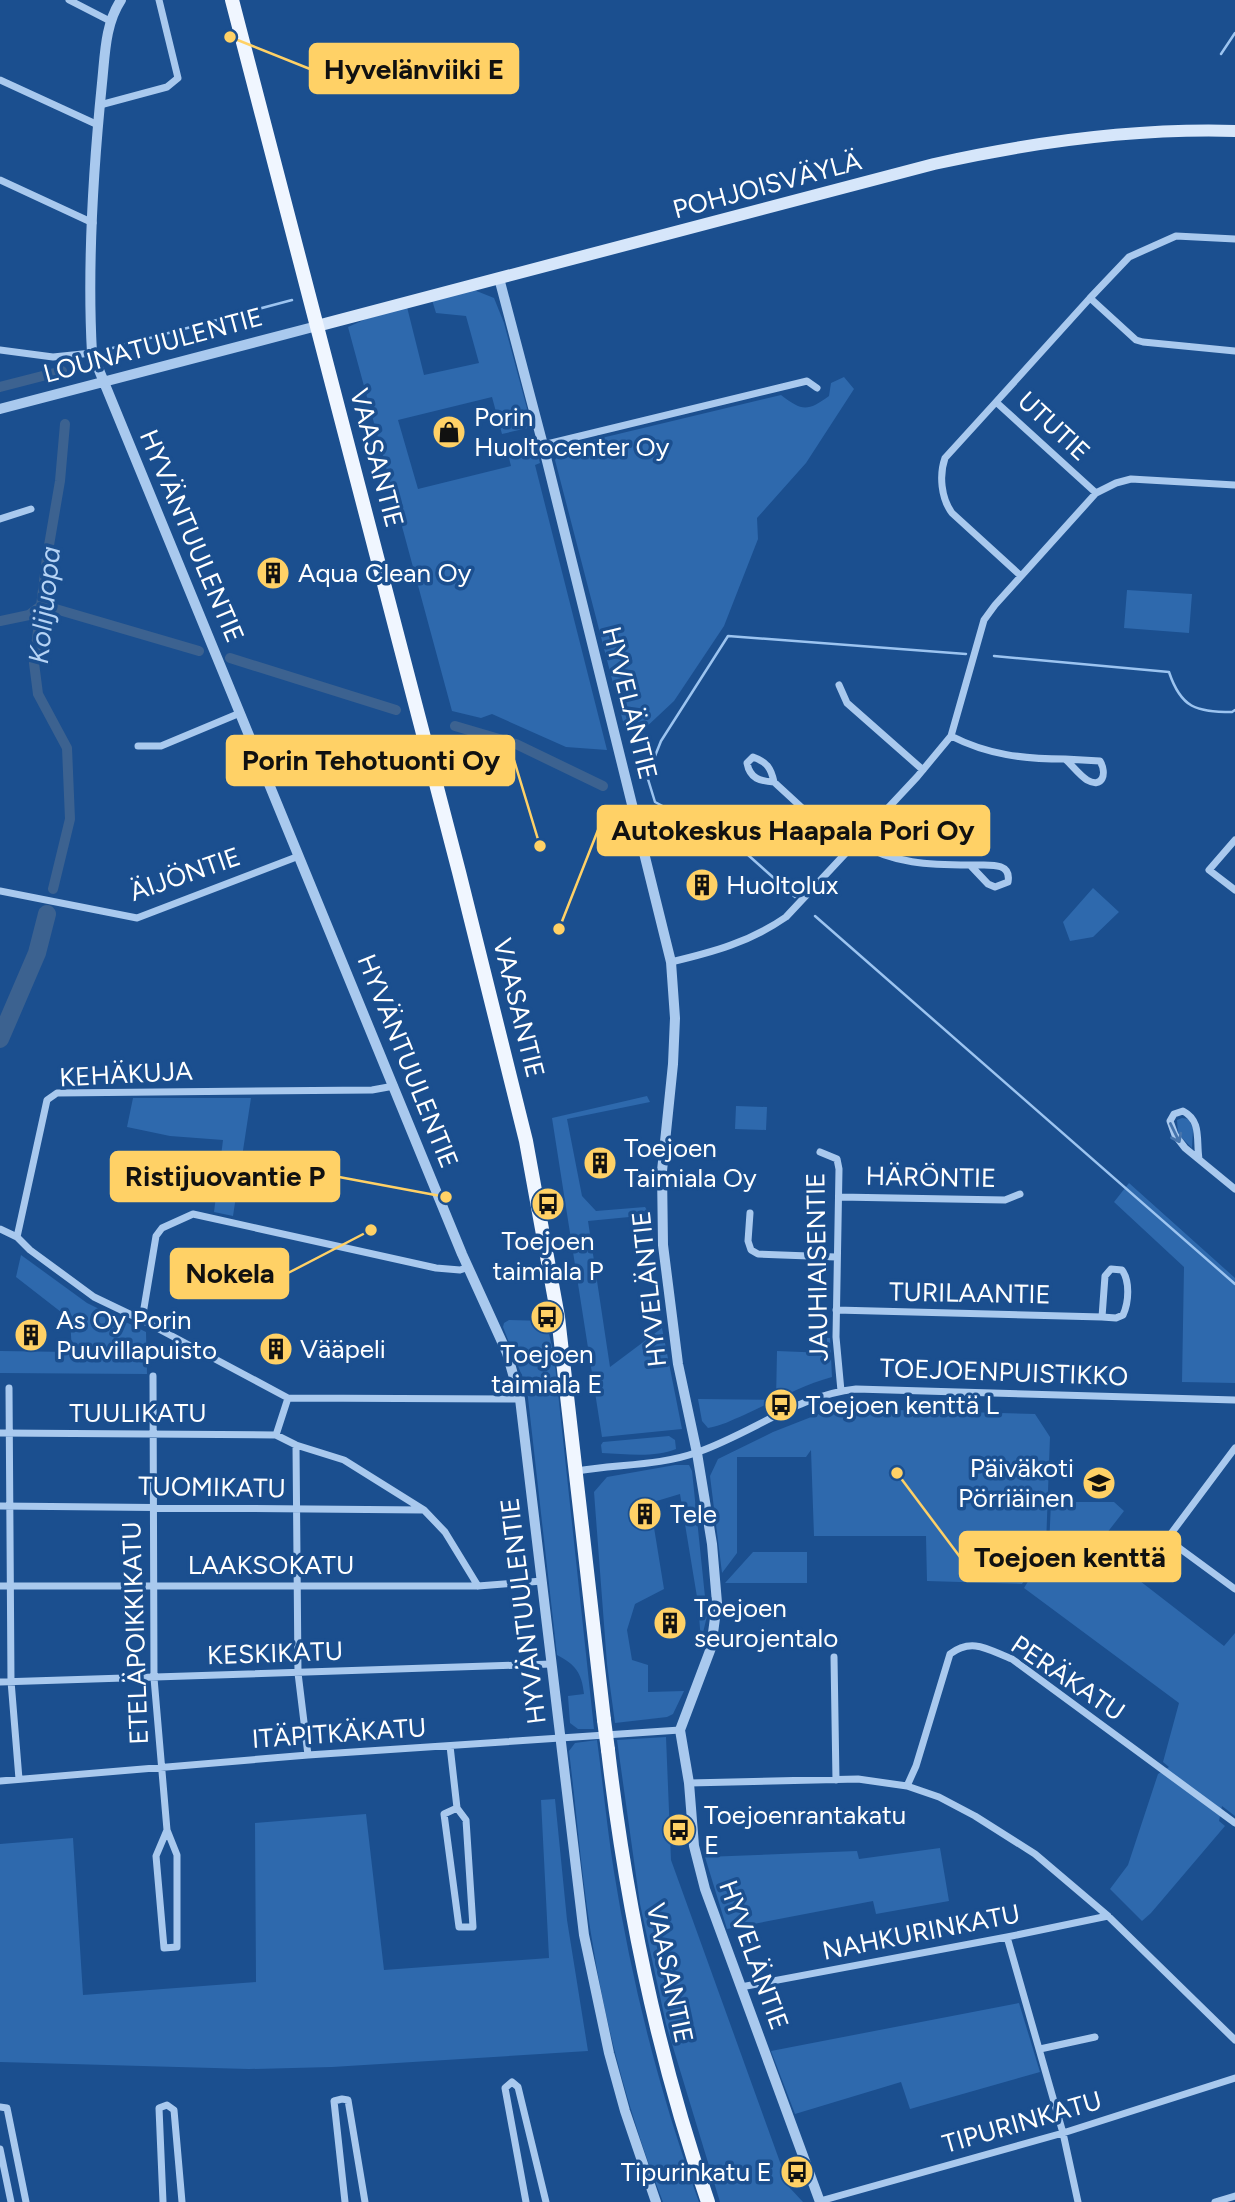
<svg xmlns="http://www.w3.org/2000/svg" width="1235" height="2202" font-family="Figtree,sans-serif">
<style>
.green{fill:#2e69ad}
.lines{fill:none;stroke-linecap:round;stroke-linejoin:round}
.stream{stroke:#9cc4f0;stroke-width:2.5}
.canal{stroke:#3c6290;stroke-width:10}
.river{stroke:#3c6290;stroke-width:18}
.minor{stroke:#a9c9ee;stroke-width:7}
.tertiary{stroke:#a9c9ee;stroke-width:10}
.secondary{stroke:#d6e6fa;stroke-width:12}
.primary{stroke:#f0f6ff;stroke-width:14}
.primary-bridge{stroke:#f0f6ff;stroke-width:14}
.oneway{stroke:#4674ac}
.labels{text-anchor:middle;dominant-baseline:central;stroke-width:7;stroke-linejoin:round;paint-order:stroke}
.street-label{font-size:26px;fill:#fff;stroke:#1b4f8f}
.poi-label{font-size:26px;fill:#fff;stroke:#1b4f8f;text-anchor:start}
.water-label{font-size:28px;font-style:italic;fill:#b5d3f5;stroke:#1b4f8f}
.leader{fill:none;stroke:#ffd166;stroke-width:2.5}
.callout-dot{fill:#ffd166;stroke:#1b4f8f;stroke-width:2.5}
.callout{fill:#ffd166;stroke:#ffd166;stroke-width:2.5}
.callout-label{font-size:28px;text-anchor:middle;font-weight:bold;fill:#111}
</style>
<rect width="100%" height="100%" fill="#1b4f8f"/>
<path class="green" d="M474,290L494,298L504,323L532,427L502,434L492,397L398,420L418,489L511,466L508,454L536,446L540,463L535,465L607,750L566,747L492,714L481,718L452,711L348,327L366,319L407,307L424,375L479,363L466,316L436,313L432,300Z
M844,377L854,389L806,463L757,518L758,539L724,626L674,701L642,731L626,733L555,460L564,447L781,395C802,411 807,412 829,396L831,383Z
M1127,590L1192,594L1189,633L1124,628Z
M1093,888L1119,912L1093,937L1070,941L1063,922Z
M647,1096L650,1102L567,1119L582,1196L596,1211L645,1207L650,1215L588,1221L610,1367L662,1328L682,1429L602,1437L552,1118Z
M133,1098H251L233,1216L214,1212L223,1140L170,1136L127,1127Z
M736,1106L767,1107L766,1130L735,1129Z
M1182,1118L1189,1119L1193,1129L1192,1148L1178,1134L1177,1120Z
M1129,1183L1235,1278V1383L1182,1382L1184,1267L1114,1202Z
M21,1255L87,1303L146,1332L147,1374L0,1373V1351L72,1352L70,1319L16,1277Z
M509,1320L546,1321L554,1355L594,1729H578L570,1723L568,1696L584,1694C582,1673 575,1664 557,1655L527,1389L503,1327L504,1323Z
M827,1338H830L832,1377C801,1385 773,1402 744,1415C732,1420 721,1426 708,1428L702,1421L698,1399L776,1400L777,1351L827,1353Z
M860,1409L1035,1414L1050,1437L1046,1545L1022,1584L927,1581L926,1536H814L811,1450L806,1457H737V1553L722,1573L710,1476L718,1459L773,1432L824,1412Z
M669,1436L675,1440L676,1449C655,1458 625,1454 602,1453L601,1445L603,1442Z
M675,1465H689L692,1471L707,1616L701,1641L698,1603L680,1494L650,1503L664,1589L635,1604L627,1630L632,1660L648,1665V1692L684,1691L673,1714L667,1717L615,1723L607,1664L594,1492L607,1477Z
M1051,1502H1114L1124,1511L1096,1547L1224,1646L1235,1633V1816L1222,1806L1219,1821L1225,1826L1151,1913L1142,1921L1110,1889L1128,1865L1158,1774L1169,1767L1163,1762L1179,1703L1024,1588L1049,1547Z
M753,1552H807V1583H725Z
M666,1737L671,1860L789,2187L803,2202H720L666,2024L640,1904L617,1740Z
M597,1740C603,1784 607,1828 614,1872C632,1984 660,2095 699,2202H663C631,2120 607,2033 593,1946C582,1882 577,1816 569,1751L575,1743Z
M555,1799L567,1920L588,2051L332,2067L249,2069L0,2062V1844L73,1838L83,1995L256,1982L255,1823L366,1814L384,1970L549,1958L541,1800Z
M940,1848L949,1901L876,1914L873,1901L727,1929L705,1857L857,1851L859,1859Z
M1019,2003L1040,2072L910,2109L901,2082L795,2114L771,2051Z"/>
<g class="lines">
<path class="stream" d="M1221,54L1235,33
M105,350L292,300
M994,656L1169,672C1181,708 1196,712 1232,712L1235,710
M795,897L738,846L655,802L647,776L661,741L728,636L966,654
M815,916L1235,1284"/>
<path class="canal" d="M0,387L62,371
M0,621L29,615L42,605L199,651
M230,658L396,710
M455,726L516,744L603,786
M53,889L70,819L67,748L38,694L34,663L47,557L60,481L65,424"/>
<path class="river" d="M0,1039L37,953L47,914"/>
<path class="minor" d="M69,0L110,21
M0,80L98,125
M100,105L167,87L178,78L159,0
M0,180L93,223
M1235,239L1176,236L1129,257L1090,298L1136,340L1143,342L1235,351
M0,350L53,357L92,353
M996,402L1090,298
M543,445L807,381L817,388
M0,519L31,509
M1021,576L952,513C941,498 939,475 945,458L996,402L1096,493
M839,685L847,703L923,770
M951,736C988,755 1024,759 1065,759C1072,765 1079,775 1087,780C1103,789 1107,773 1100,761L1065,759
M138,746H161L240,713
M774,782C771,768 767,762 753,757L747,763C750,779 760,781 774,782L849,851
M1235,840L1209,870L1235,890
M858,842C892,864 931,865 970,865L988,884L995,887L1008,882C1012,860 985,866 970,865
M0,891L137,918L299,856
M671,962C713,952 750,942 786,917L917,777L951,736L984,620L995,605L1096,493L1116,483L1131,479L1235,485
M394,1086L372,1090L57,1093L47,1100L17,1237L30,1250L94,1297L142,1320L288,1398L520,1399
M820,1152L837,1159L839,1169L836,1337L841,1391
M1199,1159C1196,1140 1202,1121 1183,1111L1174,1114L1170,1121L1175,1135L1185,1148L1235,1189
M839,1197L1005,1200L1020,1194
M750,1213L748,1241L751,1250L758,1254L836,1257
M0,1229L17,1237
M836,1310L1102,1317L1116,1318L1123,1315C1129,1302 1130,1281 1122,1270L1111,1269L1105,1276L1102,1317
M142,1320L156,1236L162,1228L193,1214L436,1268L460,1270L469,1267
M153,1376L154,1678L167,1830L156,1856L164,1948L177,1947V1855L167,1830
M9,1388L11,1681L19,1779
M0,1433L276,1435L296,1445L344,1460L424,1510L445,1532L478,1586
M276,1435L288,1398
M296,1445L298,1673L308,1755
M1235,1448L1167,1539L1235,1589
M577,1471C617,1464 660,1466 698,1452C752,1433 799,1395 856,1389L1235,1400
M0,1506L423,1510
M0,1586H478L542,1581
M834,1657L836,1780
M0,1682L552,1664
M450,1746L457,1808L466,1820L473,1927H459L444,1814L457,1808
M0,1781L308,1755L680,1730
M689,1783L858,1779L907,1786L939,1797L975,1816L1035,1854L1108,1916L1235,2040
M907,1786L916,1766L950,1654C972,1637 989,1650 1012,1659L1235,1823
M1007,1937L1063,2133L1078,2202
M741,1987L1007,1937L1108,1916
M1040,2049L1095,2037
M0,2107L7,2108L26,2202
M0,2149L11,2202
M820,2201L1063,2133L1235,2078
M163,2202L159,2108L167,2105L174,2110L182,2202
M345,2202L334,2101L342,2099L348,2100L365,2202
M526,2202L505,2088L512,2082L518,2087L546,2202
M1215,2202L1235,2196"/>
<path class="tertiary" d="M121,0C105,24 105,55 102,83C93,172 87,264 92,353L462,1254L507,1353L520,1399L584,1935L609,2053L625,2111L656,2202
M499,278L543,445L671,962L675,1018L673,1064L662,1171L663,1245L678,1364L697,1453L712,1544L717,1603L711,1648L680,1730L689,1783L694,1846L705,1889L820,2202
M0,409L317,326"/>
<path class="secondary" d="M317,326L934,164C1033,142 1133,128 1235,131"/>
<path class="primary" d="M232,0L459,872L526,1141L558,1317L604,1720
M608,1750C626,1904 657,2055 708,2202"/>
<path class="primary-bridge" d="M604,1720L608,1750"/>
</g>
<defs><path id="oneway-shaft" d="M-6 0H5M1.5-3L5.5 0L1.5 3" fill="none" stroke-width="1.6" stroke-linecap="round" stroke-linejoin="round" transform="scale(1.75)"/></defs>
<use class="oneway" href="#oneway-shaft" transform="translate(1175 1133) rotate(64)"/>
<defs>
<symbol id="shop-disc" viewBox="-11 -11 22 22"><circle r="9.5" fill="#ffd166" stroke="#1b4f8f"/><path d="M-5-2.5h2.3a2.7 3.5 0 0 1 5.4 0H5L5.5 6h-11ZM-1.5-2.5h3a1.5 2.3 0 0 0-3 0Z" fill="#111"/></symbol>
<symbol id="building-disc" viewBox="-11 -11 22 22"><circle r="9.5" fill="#ffd166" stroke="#1b4f8f"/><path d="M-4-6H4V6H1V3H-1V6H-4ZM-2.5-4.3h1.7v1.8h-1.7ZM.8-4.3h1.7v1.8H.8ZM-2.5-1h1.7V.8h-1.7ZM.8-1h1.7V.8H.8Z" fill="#111"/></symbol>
<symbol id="bus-disc" viewBox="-11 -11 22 22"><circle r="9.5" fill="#ffd166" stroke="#1b4f8f"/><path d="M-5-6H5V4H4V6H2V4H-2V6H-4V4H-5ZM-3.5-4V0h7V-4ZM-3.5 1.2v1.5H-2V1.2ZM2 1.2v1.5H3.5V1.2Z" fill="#111"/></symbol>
<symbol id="school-disc" viewBox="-11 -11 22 22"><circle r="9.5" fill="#ffd166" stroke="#1b4f8f"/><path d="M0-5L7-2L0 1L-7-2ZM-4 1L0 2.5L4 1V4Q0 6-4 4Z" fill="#111"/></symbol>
</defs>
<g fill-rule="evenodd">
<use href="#shop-disc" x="430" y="413" width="38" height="38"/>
<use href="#building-disc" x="254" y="554" width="38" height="38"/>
<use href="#building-disc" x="683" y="866" width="38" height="38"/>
<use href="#building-disc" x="581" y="1144" width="38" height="38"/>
<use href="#bus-disc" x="529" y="1185" width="38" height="38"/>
<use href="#bus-disc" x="528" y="1298" width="38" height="38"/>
<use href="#building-disc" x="12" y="1316" width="38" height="38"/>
<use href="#building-disc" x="257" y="1330" width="38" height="38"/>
<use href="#bus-disc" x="762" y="1386" width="38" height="38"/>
<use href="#school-disc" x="1080" y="1464" width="38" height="38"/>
<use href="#building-disc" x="626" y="1495" width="38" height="38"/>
<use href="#building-disc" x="651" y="1604" width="38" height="38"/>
<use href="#bus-disc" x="660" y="1811" width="38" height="38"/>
<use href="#bus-disc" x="778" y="2153" width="38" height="38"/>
</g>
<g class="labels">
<g class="street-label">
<text transform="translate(767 185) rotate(-15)">POHJOISVÄYLÄ</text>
<text transform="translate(153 345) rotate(-15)">LOUNATUULENTIE</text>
<text transform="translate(1054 426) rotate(43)">UTUTIE</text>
<text transform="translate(377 458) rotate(75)">VAASANTIE</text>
<text transform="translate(192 536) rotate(67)">HYVÄNTUULENTIE</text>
<text transform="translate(630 703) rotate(76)">HYVELÄNTIE</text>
<text transform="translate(185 874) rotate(-19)">ÄIJÖNTIE</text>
<text transform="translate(519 1008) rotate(76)">VAASANTIE</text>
<text transform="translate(408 1061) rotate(68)">HYVÄNTUULENTIE</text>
<text transform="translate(126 1074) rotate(-3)">KEHÄKUJA</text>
<text transform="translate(931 1177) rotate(1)">HÄRÖNTIE</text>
<text transform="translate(817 1267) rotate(-91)">JAUHIAISENTIE</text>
<text transform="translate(649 1289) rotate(-96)">HYVELÄNTIE</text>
<text transform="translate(970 1293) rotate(1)">TURILAANTIE</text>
<text transform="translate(1004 1372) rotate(2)">TOEJOENPUISTIKKO</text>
<text x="138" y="1413">TUULIKATU</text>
<text transform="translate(212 1487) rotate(1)">TUOMIKATU</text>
<text x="271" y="1565">LAAKSOKATU</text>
<text transform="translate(523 1611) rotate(-97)">HYVÄNTUULENTIE</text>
<text transform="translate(135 1633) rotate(-92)">ETELÄPOIKKIKATU</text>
<text transform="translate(275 1653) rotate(-2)">KESKIKATU</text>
<text transform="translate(1068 1678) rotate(34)">PERÄKATU</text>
<text transform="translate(339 1733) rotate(-4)">ITÄPITKÄKATU</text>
<text transform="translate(921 1932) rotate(-11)">NAHKURINKATU</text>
<text transform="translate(754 1955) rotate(70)">HYVELÄNTIE</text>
<text transform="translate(670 1973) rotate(78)">VAASANTIE</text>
<text transform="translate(1022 2122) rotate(-16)">TIPURINKATU</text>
</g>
<g class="poi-label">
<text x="474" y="417">Porin<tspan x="474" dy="30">Huoltocenter Oy</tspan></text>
<text x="298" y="573">Aqua Clean Oy</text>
<text x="726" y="885">Huoltolux</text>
<text x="624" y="1148">Toejoen<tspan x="624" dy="30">Taimiala Oy</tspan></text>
<text x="548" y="1241" text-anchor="middle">Toejoen<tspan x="548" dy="30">taimiala P</tspan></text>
<text x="56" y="1320">As Oy Porin<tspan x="56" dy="30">Puuvillapuisto</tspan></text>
<text x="300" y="1349">Vääpeli</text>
<text x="547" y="1354" text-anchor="middle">Toejoen<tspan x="547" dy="30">taimiala E</tspan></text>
<text x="806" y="1405">Toejoen kenttä L</text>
<text x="1074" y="1468" text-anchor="end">Päiväkoti<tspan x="1074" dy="30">Pörriäinen</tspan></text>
<text x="670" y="1514">Tele</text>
<text x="694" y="1608">Toejoen<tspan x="694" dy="30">seurojentalo</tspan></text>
<text x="704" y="1815">Toejoenrantakatu<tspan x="704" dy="30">E</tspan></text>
<text x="772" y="2172" text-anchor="end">Tipurinkatu E</text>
</g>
<g class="water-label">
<text transform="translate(44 605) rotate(-84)">Kolijuopa</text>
</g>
</g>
<path class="leader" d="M230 37L310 69M540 846L514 760M559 929L598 830M446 1197L339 1177M371 1230L288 1273M897 1473L960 1557"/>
<g class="callout-dot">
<circle cx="230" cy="37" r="7"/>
<circle cx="540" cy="846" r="7"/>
<circle cx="559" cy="929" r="7"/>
<circle cx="446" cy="1197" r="7"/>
<circle cx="371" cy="1230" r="7"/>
<circle cx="897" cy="1473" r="7"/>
</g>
<g class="callout">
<rect x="310" y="44" width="208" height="49" rx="7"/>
<rect x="227" y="736" width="287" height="49" rx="7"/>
<rect x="598" y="806" width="391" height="49" rx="7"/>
<rect x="111" y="1152" width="228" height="49" rx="7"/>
<rect x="171" y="1249" width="117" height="49" rx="7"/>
<rect x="960" y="1532" width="220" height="49" rx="7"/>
</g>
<g class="callout-label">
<text x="414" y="79">Hyvelänviiki E</text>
<text x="371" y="770">Porin Tehotuonti Oy</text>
<text x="793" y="840">Autokeskus Haapala Pori Oy</text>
<text x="225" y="1186">Ristijuovantie P</text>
<text x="230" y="1283">Nokela</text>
<text x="1070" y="1567">Toejoen kenttä</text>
</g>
</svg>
